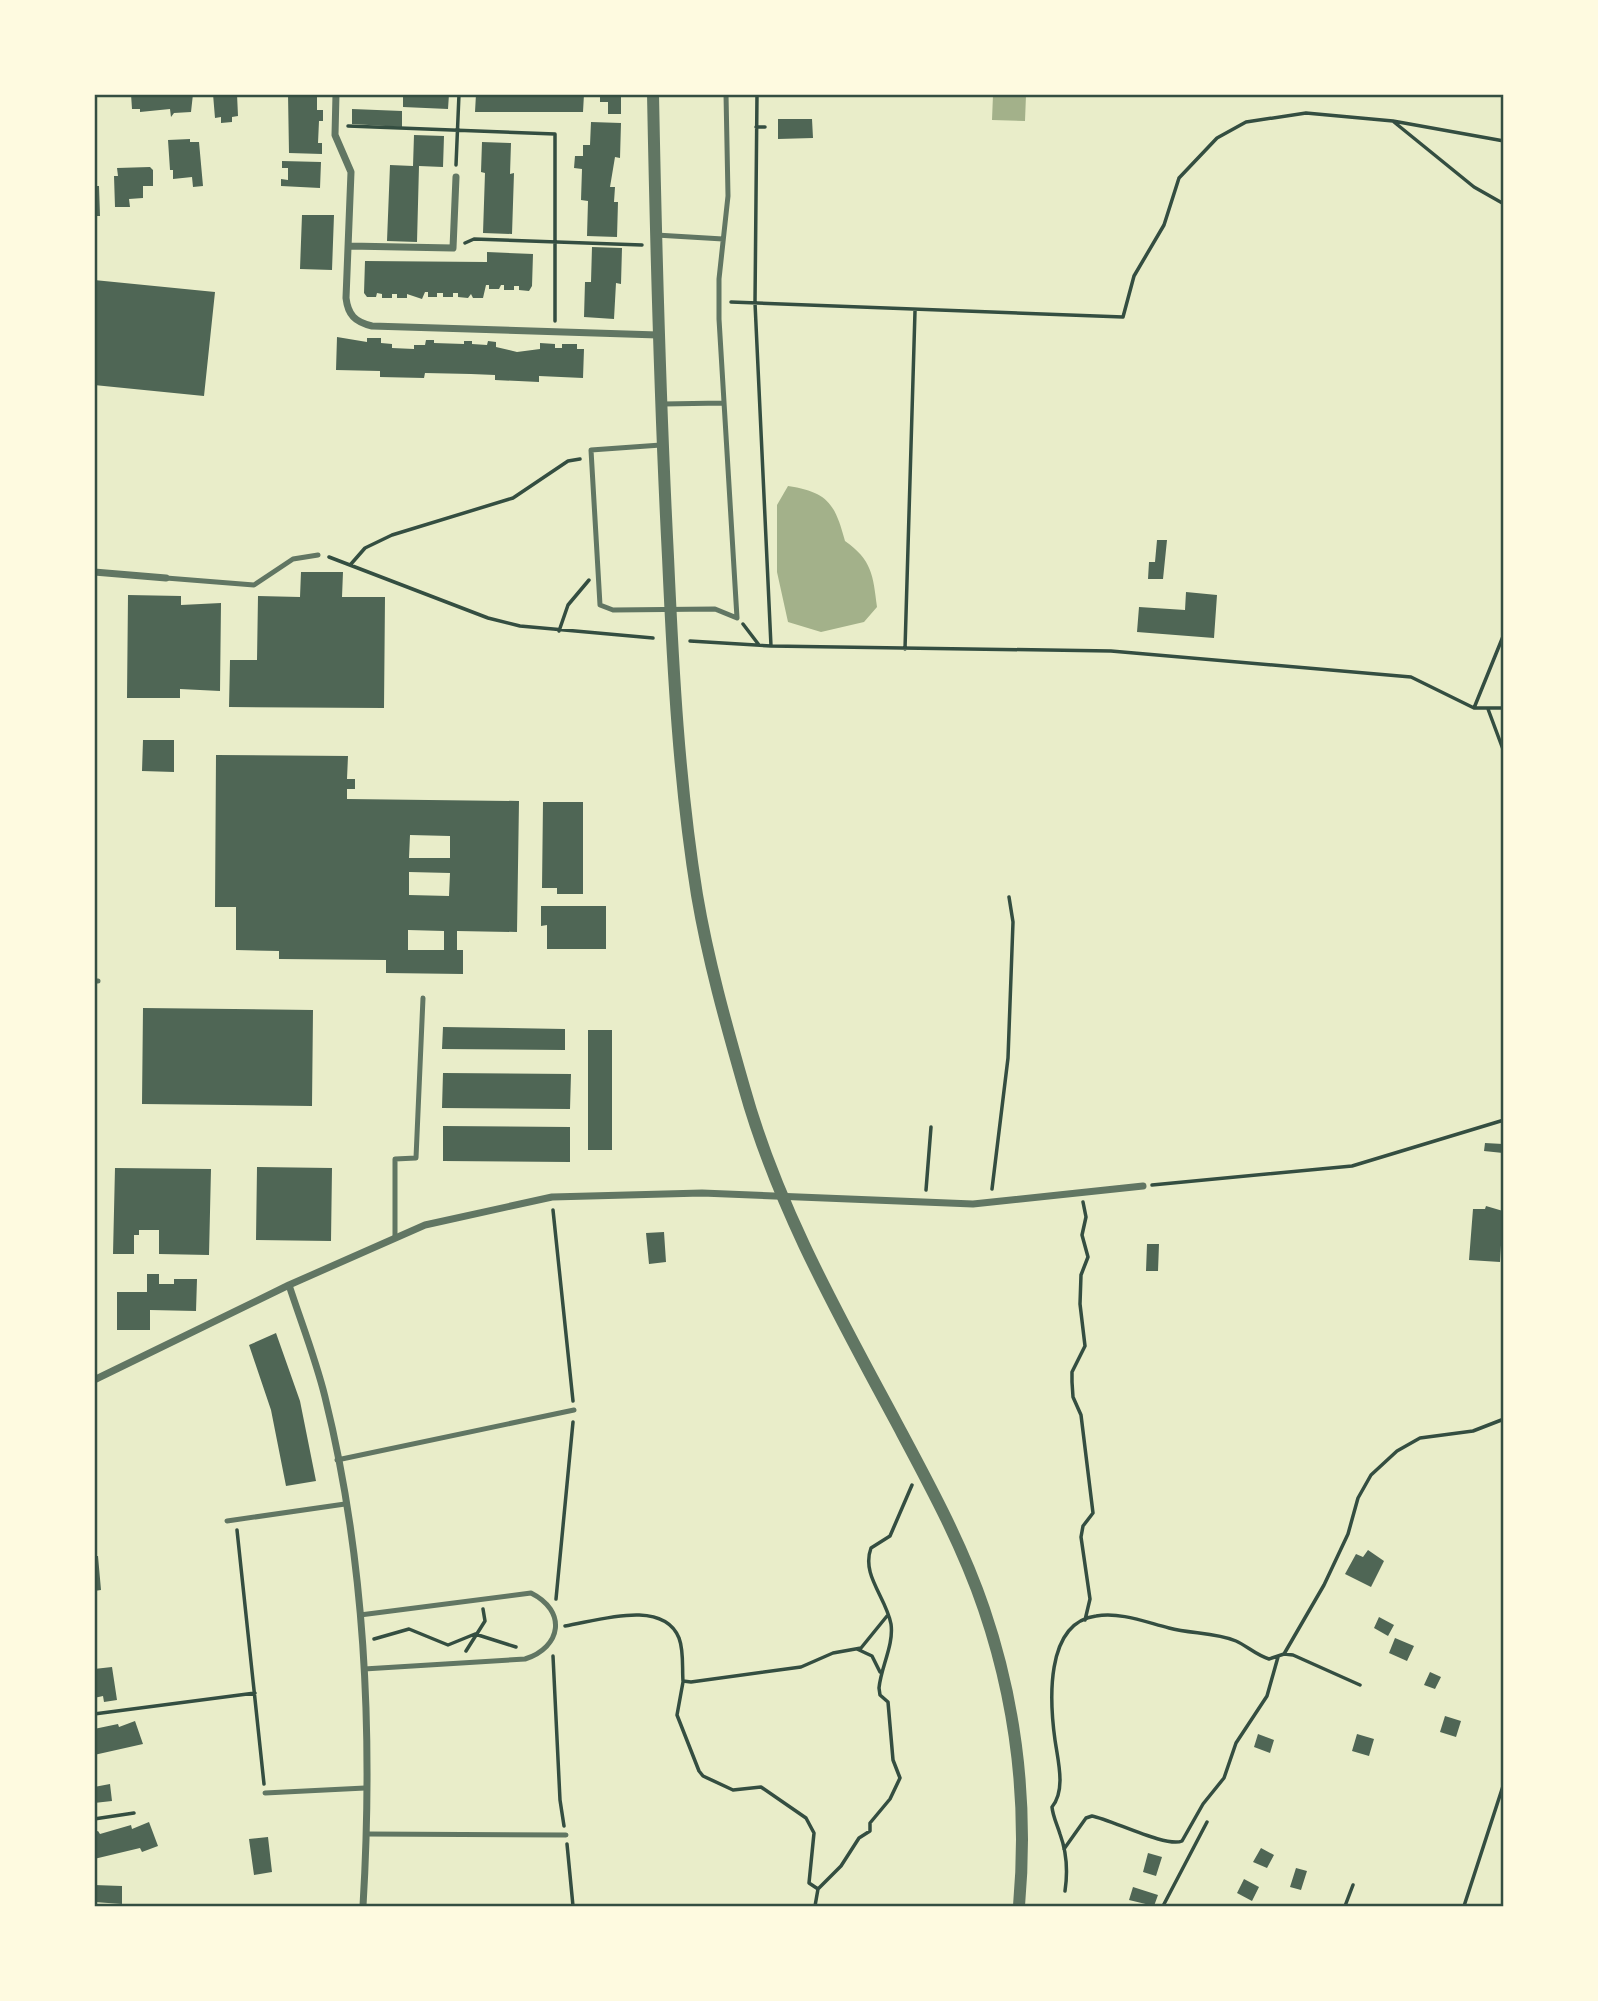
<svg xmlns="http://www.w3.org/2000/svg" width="1598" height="2001" font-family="'Times New Roman',serif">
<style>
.water{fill:#a3b18a}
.building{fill:#4f6655;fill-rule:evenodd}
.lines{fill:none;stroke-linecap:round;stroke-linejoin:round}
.path{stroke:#344e41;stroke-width:3.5}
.service{stroke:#617663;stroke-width:5}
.minor{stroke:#617663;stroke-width:7}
.tertiary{stroke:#617663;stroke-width:12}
.neatline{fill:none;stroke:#344e41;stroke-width:2.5}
</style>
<rect width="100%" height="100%" fill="#e9edc9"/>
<path class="water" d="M993,95H1026L1025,121L992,120Z
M788,486C828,492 835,504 845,541C872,560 873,575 877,607L864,622L821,632L788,622L777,572V505Z"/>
<path class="building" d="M131,94H193L191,112L174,113L171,117L170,109L140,112V109H132Z
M213,94H237L238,116L232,117V122L221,123V117L215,118Z
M288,94H317V110H323V121H319L318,143H322V154L289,153Z
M403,94H449L448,109L403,107Z
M476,94H584L583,112H475Z
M600,94H621V114H608V102H600Z
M352,109L402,111V127L352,124Z
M778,119H812L813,138L778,139Z
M591,122L621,123L620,158L615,157L610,187H615L614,202H618L617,237L587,236L588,201L581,200L582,169L574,168L575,156H583V145H590Z
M414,135L444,136L443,167L419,166L417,242L387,241L390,165L413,166Z
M190,139V142H199L203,186L193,187L192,177L173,179V170H170L168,140Z
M482,142L511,143L510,174L514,173L512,234L483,233L485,173L481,172Z
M282,161L321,162L320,188L281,186V179L288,180V168H282Z
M150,167L153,170V186H143V198L129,199L130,207H115L114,176H118L117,168Z
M94,186H99L100,216H94Z
M302,215H334L332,270L300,269Z
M592,247L622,248L621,284L616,283L614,319L584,317L585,282H591Z
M487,252L533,254L532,286L529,291L519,290V286H514V290H504V285H501L499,289H489V285H486L483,298H473L471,294L468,298L458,297V293H453V297H443V293H437V297H428V292H425L422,299L407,294V298H397V294H392V298H382V294L377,293L376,297H367L364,293L365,261L487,262Z
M94,280L215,292L204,396L94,385Z
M337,337L367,342V338H381V343L392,344V348L414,349V345H425L426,340H434V343L464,344V341H472V344L487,345L488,341L496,342V347L517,352L540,349V343L555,344V348H562V344H577V349H584L583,378L539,376V382L495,380V375L471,374L425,373L424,378L380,377V371L336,370Z
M1157,540H1167L1163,579H1148L1149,562H1155Z
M301,572H343L342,597H385L384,708L229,707L230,660H257L258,596L300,597Z
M1186,592L1217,595L1214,638L1137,632L1139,607L1185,610Z
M128,595L181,596V605L221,603L220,691L180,689V698H127Z
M143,740H174V772L142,771Z
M216,755L348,756L347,779H355V789H347V799L519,801L517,932L457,931V950H463V974L386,973V960L279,959V951L236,950V907H215ZM410,835L450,836V858H409ZM409,872L450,873L449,896L409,895ZM408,930L444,931V950H408Z
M543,802H583V894H557V888H542Z
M541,906H606V949H547V925L541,926Z
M143,1008L313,1010L312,1106L142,1104Z
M443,1027L565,1029V1050L442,1049Z
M588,1030H612V1150H588Z
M443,1073L571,1074L570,1109L442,1108Z
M443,1126L570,1127V1162L443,1161Z
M1485,1143L1503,1144V1153L1484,1151Z
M257,1167L332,1168L331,1241L256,1240Z
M115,1168L211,1169L209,1255L159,1254V1230H139V1235H134V1254H113Z
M1486,1206L1503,1211L1500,1262L1469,1260L1473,1209H1485Z
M664,1232L666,1262L649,1264L646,1233Z
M1147,1244H1159L1158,1271H1146Z
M147,1274H159V1284H174V1279H197L196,1311L150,1310V1330H117V1292H147Z
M276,1333L300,1401L316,1481L286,1486L271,1410L249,1345Z
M1368,1550L1384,1561L1371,1587L1345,1574L1356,1554L1363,1557Z
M94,1556H98L101,1590L94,1591Z
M1379,1617L1394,1625L1388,1636L1374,1628Z
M1395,1638L1414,1646L1407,1661L1389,1653Z
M112,1667L117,1700L104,1702L103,1696L94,1698V1669Z
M1430,1672L1441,1677L1435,1689L1424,1685Z
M1445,1716L1461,1721L1456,1737L1440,1732Z
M135,1721L143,1744L94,1755V1729L118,1724L119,1727Z
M1258,1734L1274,1740L1270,1753L1254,1747Z
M1357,1734L1374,1739L1369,1756L1352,1751Z
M110,1784L112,1801L94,1803V1787Z
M149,1822L158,1846L142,1852L140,1848L94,1859V1832L98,1831L100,1834L131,1825L132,1829Z
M268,1837L272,1872L254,1875L249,1839Z
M1261,1848L1274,1855L1267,1868L1253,1862Z
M1148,1853L1162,1857L1156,1876L1143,1872Z
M1296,1868L1307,1871L1301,1890L1290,1887Z
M1244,1879L1259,1887L1252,1901L1237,1893Z
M94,1885L122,1886V1904L94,1902Z
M1133,1887L1158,1895L1154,1906L1129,1900Z"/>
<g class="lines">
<path class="path" d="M757,94L755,303L771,646
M1394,122L1474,187L1504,204
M348,126L555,134V321
M756,127H765
M456,165L459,94
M465,243L474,239L642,245
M731,302L1123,317L1134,276L1164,225L1179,178L1217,138L1246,122L1306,113L1393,121L1504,141
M329,557L488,618L520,626L653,638
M351,564L365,548L392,535L513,498L568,461L580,459
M743,624L759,645
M559,631L568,605L589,580
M690,641L771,646L1111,651L1411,677L1474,708H1504
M905,649L915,311
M1474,708L1504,634
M1488,709L1504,752
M1152,1185L1352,1166L1504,1120
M992,1189L1008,1058L1013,922L1009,897
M926,1190L931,1127
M1083,1202L1086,1217L1082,1235L1088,1257L1081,1275L1080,1304L1085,1346L1072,1372V1382L1073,1397L1081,1415L1093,1513L1083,1526L1081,1537L1090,1599L1085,1620
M553,1210L573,1401
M237,1530L264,1784
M556,1599L573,1422
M565,1626C597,1621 663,1598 679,1638C684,1651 682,1668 683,1681L691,1682L801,1667L833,1653L861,1648L887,1616
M374,1639L409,1629L448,1645L475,1634L516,1647
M857,1649L872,1656L880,1672
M466,1651L485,1621L483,1609
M1284,1654L1324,1585L1348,1534L1358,1498L1371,1475L1397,1451L1420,1438L1473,1431L1504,1419
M553,1656L560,1800L564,1826
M683,1682L677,1715L699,1771L703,1776L733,1790L761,1787L806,1818L814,1833L809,1883L818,1889
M94,1714L255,1693
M94,1819L134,1813
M567,1844L573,1906
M1064,1849L1086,1818L1092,1816C1112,1820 1167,1848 1182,1841L1203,1804L1224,1778L1236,1743L1267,1696L1278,1657
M1065,1891C1068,1871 1067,1853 1060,1834C1057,1824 1053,1817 1052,1807C1066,1790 1058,1761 1055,1740C1050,1704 1044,1623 1096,1616C1121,1612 1145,1622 1169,1628C1191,1634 1215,1632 1236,1641C1247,1646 1256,1655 1269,1659L1284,1654L1293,1655L1360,1685
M815,1906L818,1889L841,1866L859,1838L870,1831V1823L890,1799L900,1778L893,1760L888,1702L880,1695L879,1688C881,1667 894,1645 891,1624C886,1597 861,1575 871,1548L890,1536L912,1485
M1163,1906L1207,1822
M1345,1906L1353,1885
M1464,1906L1504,1783"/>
<path class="service" d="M656,235L723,239
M663,404L723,403
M661,445L591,450L600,605L613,610L715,609L737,618L719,319V279L728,196L726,94
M166,578L254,585L293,559L318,555
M94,981H98
M395,1238V1159L416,1158L423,998
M337,1460L574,1410
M227,1521L345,1504
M360,1615L531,1593C567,1611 562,1647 525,1659L364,1669
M265,1793L365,1788
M367,1834L566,1835"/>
<path class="minor" d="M336,94L335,135L351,172L346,298C348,315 355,322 372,326L658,335
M349,246L453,248L456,177
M94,572L166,578
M289,1285C301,1322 316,1360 325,1397C366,1562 373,1738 363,1906
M94,1380L289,1285L425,1225L552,1197L702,1193L973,1204L1143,1186"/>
<path class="tertiary" d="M653,94C656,249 660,403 668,557C673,669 679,784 697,895C708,960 726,1024 744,1087C777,1206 838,1314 896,1422C928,1482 962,1544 984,1609C1017,1706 1028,1805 1019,1906"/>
</g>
<rect width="1598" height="2001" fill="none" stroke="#fefae0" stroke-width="192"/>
<rect x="96" y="96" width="1406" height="1809" class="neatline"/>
</svg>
